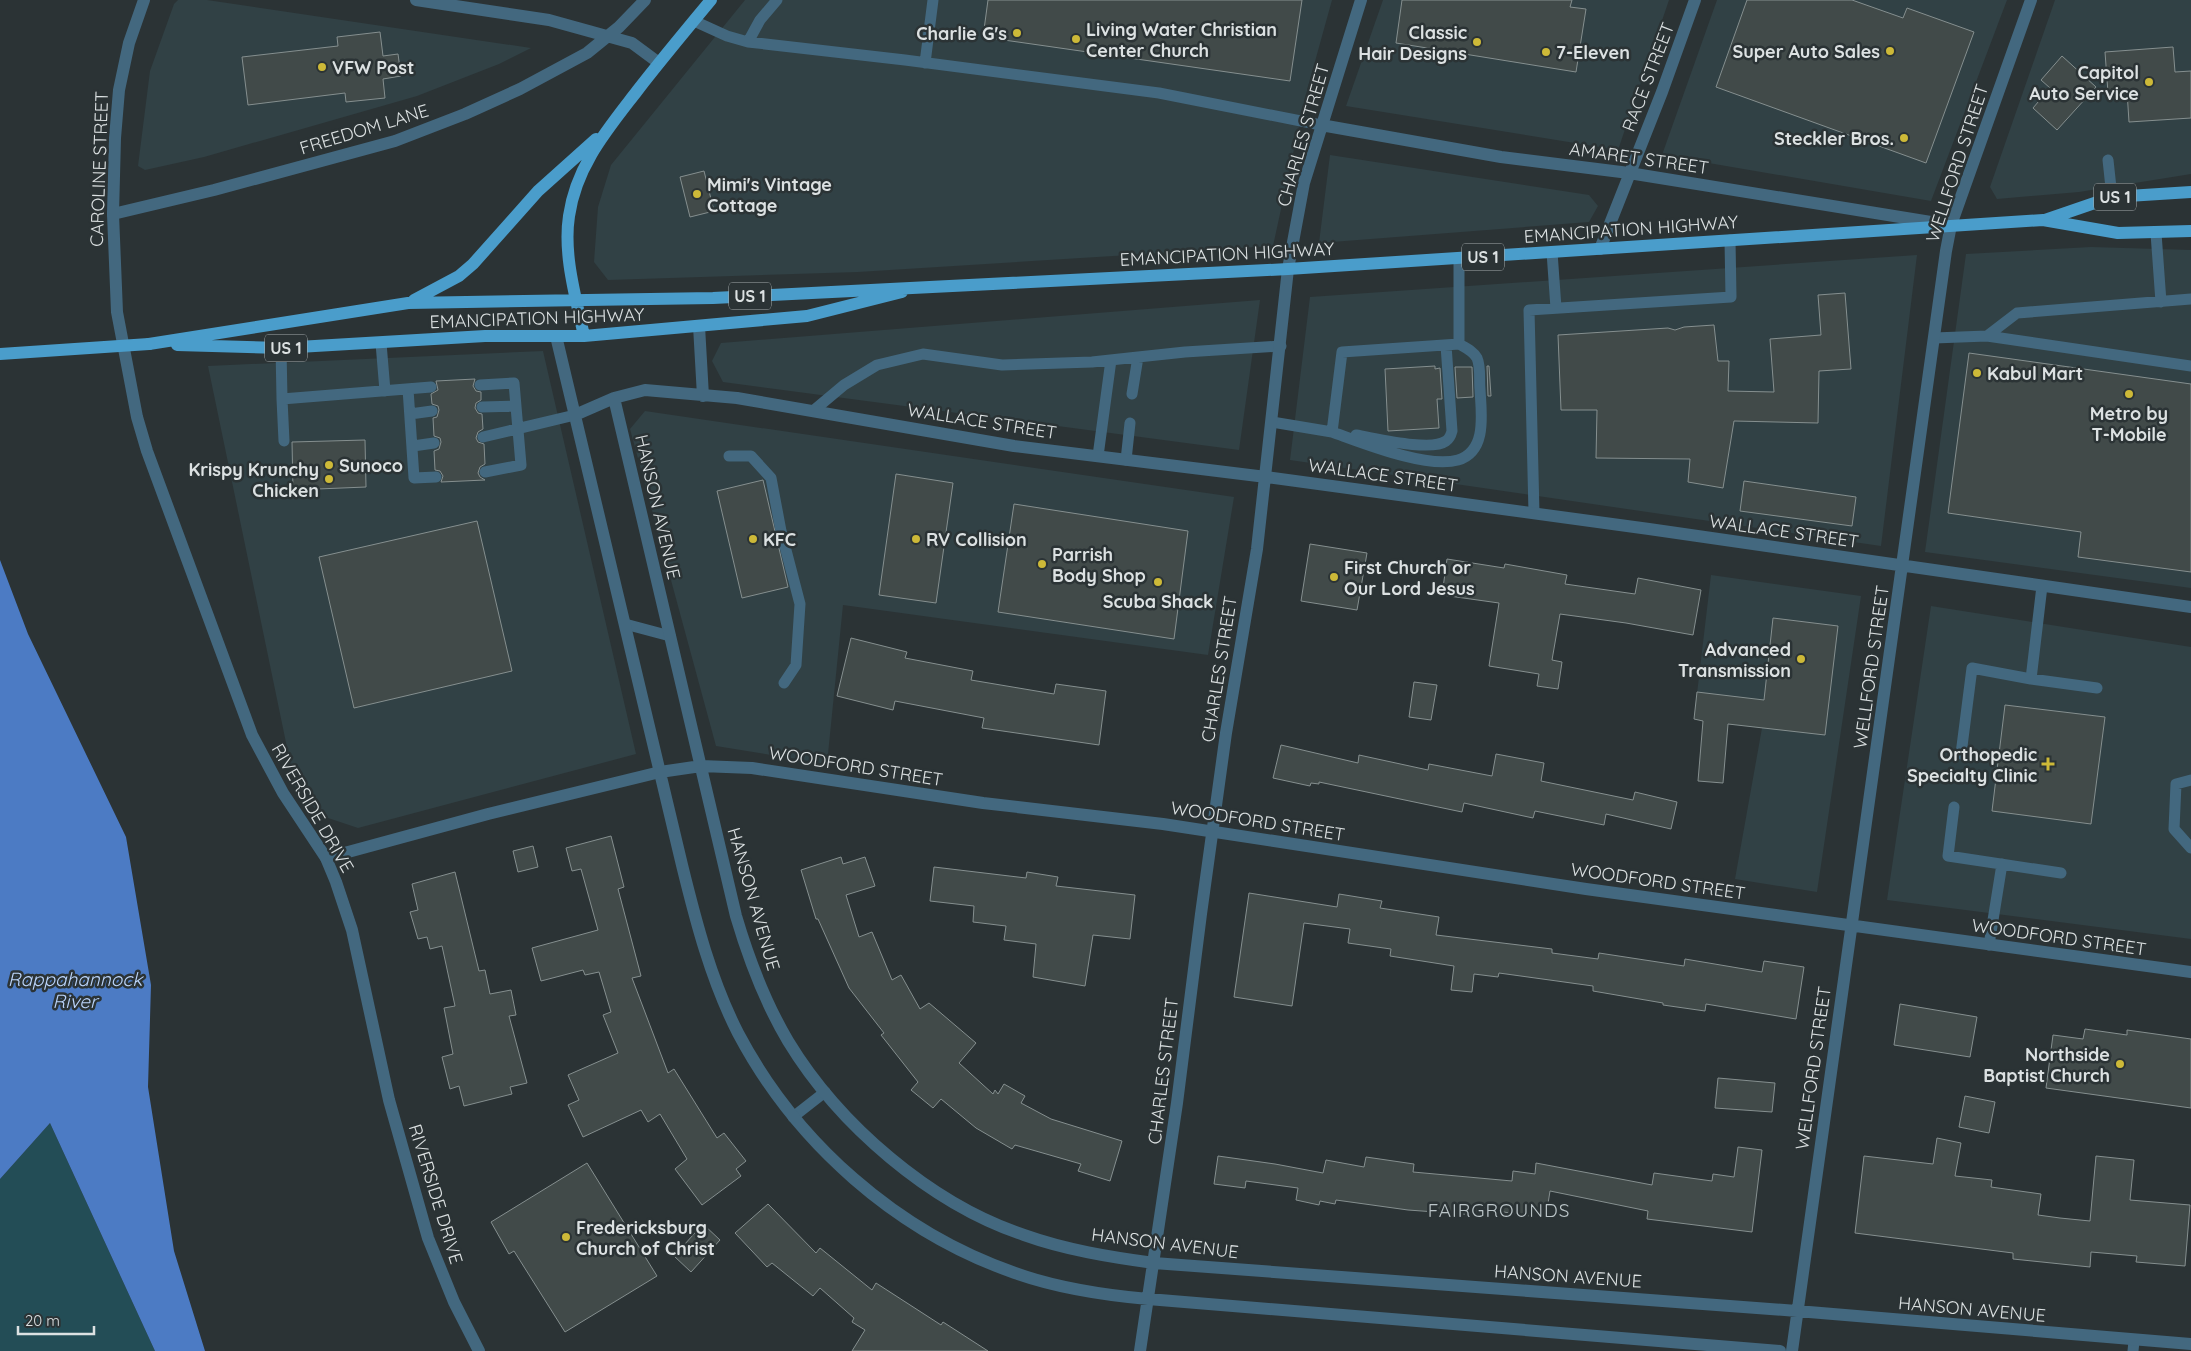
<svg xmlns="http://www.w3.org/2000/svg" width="2191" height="1351" font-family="Quicksand,sans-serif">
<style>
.built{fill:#314145}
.green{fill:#234d56}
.water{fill:#4c7bc4}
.building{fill:#414a49;stroke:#858f8f}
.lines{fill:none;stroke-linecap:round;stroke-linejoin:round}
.service{stroke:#43687f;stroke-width:11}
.minor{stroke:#43687f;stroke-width:12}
.tertiary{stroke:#43687f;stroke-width:12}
.primary{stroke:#4a9dcb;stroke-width:12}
.primary-bridge{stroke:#4a9dcb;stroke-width:12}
.poi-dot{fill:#cdb938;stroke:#2b3335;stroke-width:2}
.labels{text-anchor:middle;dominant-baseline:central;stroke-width:5;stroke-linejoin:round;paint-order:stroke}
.shield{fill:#2b3335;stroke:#a7adae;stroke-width:1}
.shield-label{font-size:16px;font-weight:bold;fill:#dce1e2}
.poi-label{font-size:18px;font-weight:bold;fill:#dce1e2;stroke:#2b3335;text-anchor:start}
.street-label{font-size:18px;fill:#dce1e2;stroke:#2b3335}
.water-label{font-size:19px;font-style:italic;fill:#bbd5fc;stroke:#2b3335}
.neighbourhood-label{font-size:19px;letter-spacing:1px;fill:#bbc5c8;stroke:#2b3335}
</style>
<rect width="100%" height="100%" fill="#2b3335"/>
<path class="built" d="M178,0H207L531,48L499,64L417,96L204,157L145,170L138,166L150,71L174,4Z
M745,0H1332L1306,94L1273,246L858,272L608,280L594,262L598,207L611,165Z
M1383,0H1669L1618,150L1346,106Z
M1717,0H2007L1931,201L1662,155Z
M2055,0H2191V174L2079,192L1997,199L1990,187Z
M1330,155L1589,195L1598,206L1589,222L1319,243Z
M2091,247L2191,250V588L1925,552L1966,254Z
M1917,255L1881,546L1290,460L1310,297Z
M1260,300L1239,450L723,382L712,361L721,343Z
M543,351L636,754L358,828L322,816L295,786L208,366Z
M645,411L1234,497L1208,655L843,605L827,764L716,746L630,429Z
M1711,575L1861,596L1817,892L1735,879L1762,728L1694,719Z
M1931,606L2191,647V939L1887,900Z"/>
<path class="green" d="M50,1123L155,1351H0V1179Z"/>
<path class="water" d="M0,560L28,634L126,837L151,985L148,1087L174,1251L205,1351H155L50,1123L0,1179Z"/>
<path class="building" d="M988,0H1302L1290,81L983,37Z
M1402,0H1572L1570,7L1586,9L1576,72L1396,43Z
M1747,0H1852L1903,18L1907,8L1974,32L1926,163L1716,87Z
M380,32L383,56L398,54L401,76L383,79L385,98L346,102L345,93L248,105L242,57L338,46L337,37Z
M2173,47L2175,72L2191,71V118L2129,122L2127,91L2108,93L2105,52Z
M2062,56L2096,87L2057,130L2033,108L2050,88L2041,80Z
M704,171L714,211L690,217L680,177Z
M1845,293L1851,369L1819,371L1818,423L1734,421L1723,488L1688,482L1690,459L1596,458L1597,410H1561L1558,335L1668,328L1675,330L1684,327L1714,325L1718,361H1729L1728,391L1774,392L1770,339L1821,335L1818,295Z
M1969,353L2191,384V572L2078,557L2081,532L1948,513Z
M1435,366V369L1440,368L1442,399H1437L1439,428L1388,431L1385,369Z
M1487,366H1489L1491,396H1488Z
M1455,367H1472L1473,397L1457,398Z
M475,379L473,386L476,391L481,392V400L476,403L475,408L478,413L482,414L483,429L478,432L476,438L478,442L484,444L485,464L480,467L478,473L480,477L485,480L441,482L443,476L440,471L435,470L434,451L439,449L441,442L440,438L434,436L433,418L437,417L439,410L438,406L432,404L431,394L438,390L436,381Z
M365,440L366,487L293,490L292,442Z
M896,474L953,483L936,603L879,595Z
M763,480L788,587L742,598L717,491Z
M1744,481L1856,497L1852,526L1740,511Z
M1014,504L1188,531L1174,639L998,612Z
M477,521L512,671L354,708L319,557Z
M1310,544L1367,553L1357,610L1301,601Z
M1447,559L1504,568L1505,564L1567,575L1565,584L1635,594L1638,578L1701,590L1693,635L1626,623L1560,614L1552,660L1562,662L1558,689L1537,686L1539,674L1489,666L1499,603L1442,595Z
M1773,618L1838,626L1825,735L1728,724L1723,783L1698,781L1703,721L1694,719L1697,692L1764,700Z
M851,638L907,652L905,658L973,671L971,680L1054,694L1056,684L1106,691L1099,745L982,728L984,718L895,701L893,710L837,696Z
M1414,682L1437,685L1431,720L1409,717Z
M2005,705L2105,717L2091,824L1992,811Z
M1281,745L1358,763L1359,755L1428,770L1429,764L1492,776L1496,754L1544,763L1541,781L1633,800L1635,792L1677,802L1671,829L1606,814L1604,825L1535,811L1533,818L1464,803L1462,812L1319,782V784L1311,783L1310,786L1273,778Z
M611,836L624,887L618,889L641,976L632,978L668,1073L674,1069L717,1138L724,1133L746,1161L736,1169L741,1176L702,1205L675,1169L687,1159L660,1114L648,1122L641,1110L583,1137L568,1105L579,1100L568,1075L618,1053L603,1015L611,1012L599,972L585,975L583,970L541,981L532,948L598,930L581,869L572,871L566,848Z
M533,846L538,867L518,872L513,851Z
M841,857L843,864L865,857L875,886L846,895L859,937L872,932L892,980L901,975L920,1009L929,1003L976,1043L959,1063L993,1094L995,1090L998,1094L1004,1084L1025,1096L1021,1103L1051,1119L1122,1141L1110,1181L1078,1171L1081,1164L1015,1145L1012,1149L976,1128L941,1099L933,1108L911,1090L918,1082L881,1035L884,1033L849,988L818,919H816L801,870Z
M934,867L1026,878L1027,872L1058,877L1056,886L1135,895L1130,939L1093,935L1085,986L1033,977L1036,944L1004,940L1006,926L973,922L974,906L930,901Z
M455,872L479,971L485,970L490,994L511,990L516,1015L509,1016L527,1083L510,1087L512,1094L464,1106L459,1086L450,1089L442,1057L453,1054L444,1008L455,1006L442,946L430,949L427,937L418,939L410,912L418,910L412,884Z
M1249,893L1337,907L1339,894L1382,901L1380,908L1439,917L1436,935L1552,949V953L1598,959L1599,953L1684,966L1685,959L1762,972L1764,961L1804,967L1796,1019L1706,1004L1705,1011L1663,1005V1003L1593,991V986L1499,973L1498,977L1474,974L1472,992L1451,990L1454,966L1390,956L1391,949L1348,943L1350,929L1304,923L1292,1006L1234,997Z
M1900,1004L1977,1017L1970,1057L1894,1045Z
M2085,1029L2127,1035V1030L2191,1039V1108L2046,1088L2053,1035L2083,1039Z
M1718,1078L1775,1083L1772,1112L1715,1108Z
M1965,1096L1995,1102L1989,1133L1959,1127Z
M1937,1138L1961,1143L1955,1176L1992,1180L1991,1187L2041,1194L2038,1215L2060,1218L2090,1221L2096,1156L2134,1160L2130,1200L2190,1205L2185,1266L2136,1262L2137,1256L2091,1252L2090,1267L2013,1259V1253L1855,1233L1864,1156L1933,1164Z
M1738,1147L1762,1150L1752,1232L1647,1219L1648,1211L1550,1191L1547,1210L1531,1208L1530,1216L1477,1208V1215L1408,1210L1336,1200L1335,1204L1320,1201L1319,1205L1296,1200L1298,1188L1246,1181L1245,1188L1214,1184L1218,1156L1275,1164L1323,1173L1326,1160L1364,1167L1366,1157L1414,1164L1413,1172L1512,1181L1513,1171L1535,1174L1536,1163L1652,1185L1654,1173L1712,1181L1713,1174L1734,1177Z
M587,1163L657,1276L565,1332L514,1251L509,1254L491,1222Z
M768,1204L816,1253L820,1248L872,1290L876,1283L941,1325L943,1322L988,1351H852L865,1330L852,1322L854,1318L820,1288L813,1296L772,1263L767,1267L735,1233Z
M703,1224L720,1240L691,1272L674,1256Z"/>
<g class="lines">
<path class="service" d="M694,21L727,36L748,42L905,60L1159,93L1321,125
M748,42L760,20L777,0
M925,63L933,0
M2108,160L2112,197
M2156,233L2161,302
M1552,252L1556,308
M1987,336L2017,313L2191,299
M1934,338L1987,336L2191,366
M381,343L385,391
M281,348L282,399L431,387
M480,385L514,383L521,465L485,472
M408,389L414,478L436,477
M1132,394L1138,357L1185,352L1281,346
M282,399L284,441
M482,407L516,406
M813,411L844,385L877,365L923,354L1002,365L1092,362L1138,357
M410,414L432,411
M1272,422L1332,432L1342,352L1459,344V258
M1332,432C1363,443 1427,469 1458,460C1488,451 1481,412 1480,389C1479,380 1481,367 1477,358C1473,351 1466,348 1459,344
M1356,435C1375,438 1431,452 1446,441C1449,439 1451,435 1452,431L1446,345
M483,437L575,415
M413,446L434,443
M729,456H751L771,478L781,531L800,604L796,665L784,683
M1098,456L1111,360
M1126,460L1130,423
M1534,513L1529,310L1731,297L1730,240
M625,624L670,636
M2031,679L2042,586
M1961,754L1972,668L2031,679L2097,688
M2191,780L2176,784L2174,829L2191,848
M1954,807L1948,856L2061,873
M1989,945L2002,864
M793,1117L825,1092
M2133,1351L2134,1341"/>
<path class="minor" d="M416,0L549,20L632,43L659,63
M1321,125L1501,157L1629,173L1943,224
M113,214L214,190L395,141L465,114L520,89L587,53L619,27L645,0
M1600,249L1662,92L1695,0
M699,326L703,396
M556,336L682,865C696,922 711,980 738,1033C796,1143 897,1232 1015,1273C1057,1288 1103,1295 1148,1299L1780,1351
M614,398L736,916C749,960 765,1002 788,1041C839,1125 931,1204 1024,1235C1066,1250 1110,1257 1154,1263L1797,1311L2191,1344
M575,415L614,398L645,390L737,398L1014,446L1266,477L1649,529L2191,607
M326,858L488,814L660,772L701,766L752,768L983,803L1163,824L1586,889L2191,972
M1140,1351L1177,1103L1201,914L1226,733L1257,549L1288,269L1304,183L1361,0
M1792,1351L1946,251L1951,225L2031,0"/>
<path class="tertiary" d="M144,0L129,43L119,90L115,138L113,214L117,312L137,417L147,451L252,735L283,793L326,858L336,882L352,930L389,1100L428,1238L454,1302L479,1351"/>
<path class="primary" d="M2045,220L2112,197L2191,192
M414,300L459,276L473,264L538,191L596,139
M584,336C576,298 563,255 569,216C576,166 607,130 637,91C661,60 686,30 711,0
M149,344L408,303L713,298L1288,269L2043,220L2118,233L2191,231
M177,345L281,348L485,336H584L807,316L902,292"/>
<path class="primary-bridge" d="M0,354L149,344"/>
</g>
<g class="poi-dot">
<circle cx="1017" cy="33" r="5"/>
<circle cx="1076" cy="39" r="5"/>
<circle cx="1477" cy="42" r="5"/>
<circle cx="1890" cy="51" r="5"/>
<circle cx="1546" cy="52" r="5"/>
<circle cx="322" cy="67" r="5"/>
<circle cx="2149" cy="82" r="5"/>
<circle cx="1904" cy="138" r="5"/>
<circle cx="697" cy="194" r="5"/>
<circle cx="1977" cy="373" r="5"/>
<circle cx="2129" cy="394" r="5"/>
<circle cx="329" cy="465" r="5"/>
<circle cx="329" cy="479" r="5"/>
<circle cx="753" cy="539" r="5"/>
<circle cx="916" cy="539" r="5"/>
<circle cx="1042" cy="564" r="5"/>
<circle cx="1334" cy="577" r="5"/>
<circle cx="1158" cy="582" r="5"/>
<circle cx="1801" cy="659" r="5"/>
<path d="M2045.5 756.5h5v5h5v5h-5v5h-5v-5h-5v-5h5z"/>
<circle cx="2120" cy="1064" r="5"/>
<circle cx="566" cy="1237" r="5"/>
</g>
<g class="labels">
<g class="shield">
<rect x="2094" y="183.5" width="42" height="27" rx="4"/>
<rect x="1462" y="243.5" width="42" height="27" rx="4"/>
<rect x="729" y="282.5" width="42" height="27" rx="4"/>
<rect x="265" y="334.5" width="42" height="27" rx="4"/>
</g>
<g class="shield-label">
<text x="2115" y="197">US 1</text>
<text x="1483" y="257">US 1</text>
<text x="750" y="296">US 1</text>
<text x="286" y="348">US 1</text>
</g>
<g class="poi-label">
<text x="1086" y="29">Living Water Christian<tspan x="1086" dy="21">Center Church</tspan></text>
<text x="1467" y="32" text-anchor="end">Classic<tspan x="1467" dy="21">Hair Designs</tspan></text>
<text x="1007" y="33" text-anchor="end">Charlie G's</text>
<text x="1880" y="51" text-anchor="end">Super Auto Sales</text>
<text x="1556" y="52">7-Eleven</text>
<text x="332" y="67">VFW Post</text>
<text x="2139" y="72" text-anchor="end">Capitol<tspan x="2139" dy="21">Auto Service</tspan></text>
<text x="1894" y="138" text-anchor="end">Steckler Bros.</text>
<text x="707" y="184">Mimi's Vintage<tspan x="707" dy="21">Cottage</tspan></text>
<text x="1987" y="373">Kabul Mart</text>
<text x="2129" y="413" text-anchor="middle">Metro by<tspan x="2129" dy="21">T-Mobile</tspan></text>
<text x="339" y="465">Sunoco</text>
<text x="319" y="469" text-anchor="end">Krispy Krunchy<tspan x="319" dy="21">Chicken</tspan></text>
<text x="763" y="539">KFC</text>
<text x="926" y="539">RV Collision</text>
<text x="1052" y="554">Parrish<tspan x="1052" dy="21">Body Shop</tspan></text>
<text x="1344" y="567">First Church or<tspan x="1344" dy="21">Our Lord Jesus</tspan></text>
<text x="1158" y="601" text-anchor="middle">Scuba Shack</text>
<text x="1791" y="649" text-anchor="end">Advanced<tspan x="1791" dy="21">Transmission</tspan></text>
<text x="2037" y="754" text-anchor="end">Orthopedic<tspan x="2037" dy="21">Specialty Clinic</tspan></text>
<text x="2110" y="1054" text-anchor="end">Northside<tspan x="2110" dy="21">Baptist Church</tspan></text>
<text x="576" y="1227">Fredericksburg<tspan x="576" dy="21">Church of Christ</tspan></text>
</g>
<g class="street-label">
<text transform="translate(1648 77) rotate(-69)">RACE STREET</text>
<text transform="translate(364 129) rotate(-17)">FREEDOM LANE</text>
<text transform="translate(1303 135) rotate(-74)">CHARLES STREET</text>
<text transform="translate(1639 158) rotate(8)">AMARET STREET</text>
<text transform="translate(1957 163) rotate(-72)">WELLFORD STREET</text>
<text transform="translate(99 169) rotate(-88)">CAROLINE STREET</text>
<text transform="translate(1631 229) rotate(-4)">EMANCIPATION HIGHWAY</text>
<text transform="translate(1227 254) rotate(-3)">EMANCIPATION HIGHWAY</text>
<text transform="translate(537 318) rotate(-2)">EMANCIPATION HIGHWAY</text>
<text transform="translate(982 421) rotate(9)">WALLACE STREET</text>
<text transform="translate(1383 475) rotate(8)">WALLACE STREET</text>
<text transform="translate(658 507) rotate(77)">HANSON AVENUE</text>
<text transform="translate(1784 531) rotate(8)">WALLACE STREET</text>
<text transform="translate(1871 667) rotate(-82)">WELLFORD STREET</text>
<text transform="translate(1219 669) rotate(-81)">CHARLES STREET</text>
<text transform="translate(856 766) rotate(9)">WOODFORD STREET</text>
<text transform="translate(313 808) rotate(60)">RIVERSIDE DRIVE</text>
<text transform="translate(1258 821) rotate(9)">WOODFORD STREET</text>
<text transform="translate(1658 881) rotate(8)">WOODFORD STREET</text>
<text transform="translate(754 899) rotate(74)">HANSON AVENUE</text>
<text transform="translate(2059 937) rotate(8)">WOODFORD STREET</text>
<text transform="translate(1813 1068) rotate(-82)">WELLFORD STREET</text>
<text transform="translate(1163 1071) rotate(-83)">CHARLES STREET</text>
<text transform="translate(436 1194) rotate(73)">RIVERSIDE DRIVE</text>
<text transform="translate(1165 1243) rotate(7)">HANSON AVENUE</text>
<text transform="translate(1568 1276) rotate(4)">HANSON AVENUE</text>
<text transform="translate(1972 1309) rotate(5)">HANSON AVENUE</text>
</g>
<g class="water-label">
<text x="75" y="979">Rappahannock<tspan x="75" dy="22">River</tspan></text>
</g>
<g class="neighbourhood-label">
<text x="1499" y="1210">FAIRGROUNDS</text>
</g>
</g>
<path d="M18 1326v8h76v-8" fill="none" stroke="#dce1e2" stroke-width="2.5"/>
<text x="25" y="1326" font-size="15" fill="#dce1e2" stroke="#2b3335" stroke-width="4" paint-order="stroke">20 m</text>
</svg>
